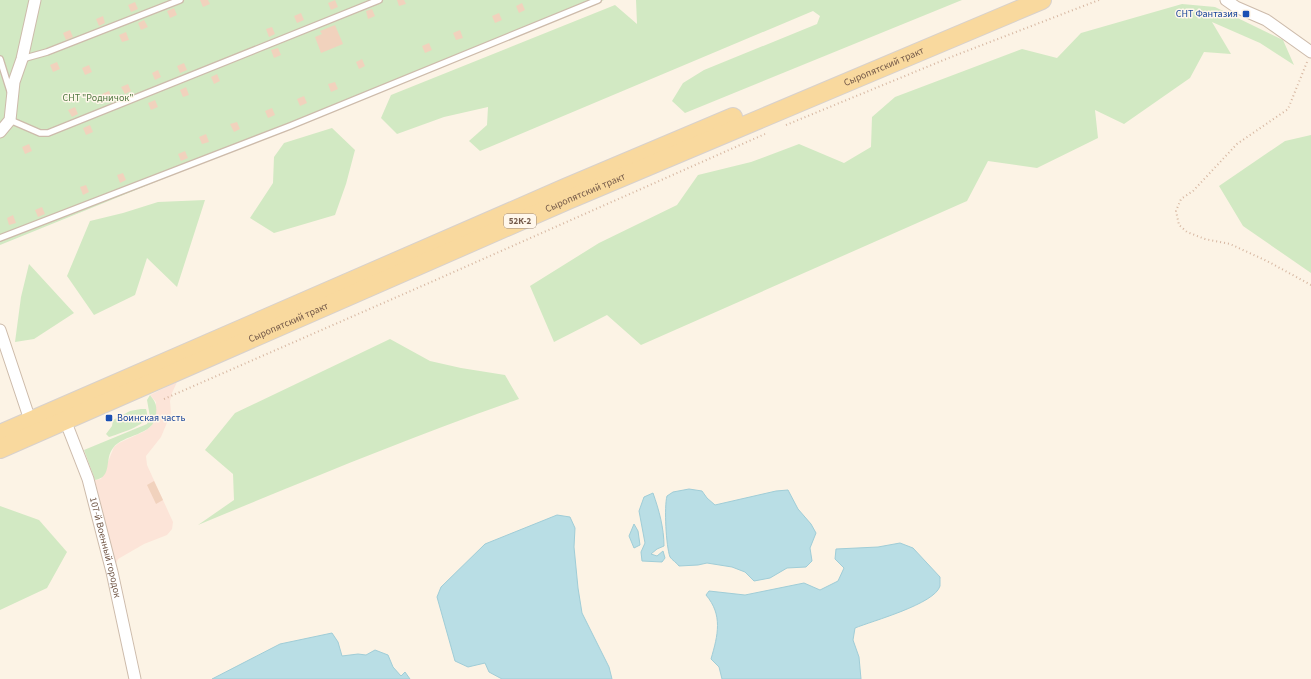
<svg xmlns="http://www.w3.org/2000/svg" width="1311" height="679" font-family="'Source Sans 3',sans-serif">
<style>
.commercial{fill:#fce4d8}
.green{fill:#d2e9c3}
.water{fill:#b9dee5;stroke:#a0cdd7}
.building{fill:#f1d2bd}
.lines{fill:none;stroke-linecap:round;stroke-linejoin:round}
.service-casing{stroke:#cdbbab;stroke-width:8}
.minor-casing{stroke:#cdbbab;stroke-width:13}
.primary-casing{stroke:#d8d1cc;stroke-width:20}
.path{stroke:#d6b6a0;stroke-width:2;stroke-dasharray:1 3;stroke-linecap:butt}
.service{stroke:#fff;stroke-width:5.5}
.minor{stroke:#fff;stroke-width:11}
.primary{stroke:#f9d99e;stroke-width:18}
.transit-dot{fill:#1a4fb4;stroke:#fff7eb;stroke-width:1.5}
.labels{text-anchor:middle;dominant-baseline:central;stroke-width:3;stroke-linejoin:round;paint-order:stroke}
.shield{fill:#fff7eb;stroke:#9e897a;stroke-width:1}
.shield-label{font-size:9px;font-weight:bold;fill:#745a4a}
.transit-label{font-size:10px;fill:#164399;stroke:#fff7eb;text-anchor:end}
.street-label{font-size:10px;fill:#745a4a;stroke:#fff7eb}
.park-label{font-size:10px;fill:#527942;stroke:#fff7eb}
</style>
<rect width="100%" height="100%" fill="#fcf3e5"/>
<path class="commercial" d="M177,382L172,393L170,401L171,413L161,437L146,456L147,465L173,522L172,529L167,535L144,544L118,559L114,568L95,480L101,479L114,447L119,443L145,431L151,426L155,419L156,410V402L150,395Z"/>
<path class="green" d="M0,0H604L0,245Z
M636,0H962L685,113L672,101L683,83L704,70L817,24L820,16L813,11L480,151L469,141L487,125L488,107L444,117L397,134L381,118L391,95L615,5L637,24Z
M1182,4L1215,7L1283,40L1294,65L1260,43L1212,22L1231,54L1204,52L1190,78L1124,124L1095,110L1098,138L1037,168L988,161L967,201L641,345L607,315L554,342L530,286L599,243L677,205L698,175L751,162L799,144L844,163L871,147L872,117L895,97L1022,49L1057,58L1081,33Z
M332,128L355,150L346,184L335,215L274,233L250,218L273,183L274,157L284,143Z
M1311,135V273L1243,226L1219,186L1285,141Z
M205,200L177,287L147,258L135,295L94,315L67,276L90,221L123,213L158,202Z
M29,264L74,313L34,339L15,342L21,297Z
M390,339L430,361L461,368L505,375L519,399C410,437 304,481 198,525L234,500L233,474L205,450L235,413Z
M150,395C156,403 157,405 156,415C154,436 123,434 113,448C104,459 113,477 95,480L84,450L147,424L150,417L147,400Z
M141,409H146C147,413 148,415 146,419C141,427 118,434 109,437L106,434L112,426L113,420L130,411Z
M0,506L39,520L67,552L47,588L0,610Z"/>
<path class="water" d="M689,489L702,491L707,498L715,505L776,491L788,490L798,509L811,524L816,533L810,548L812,561L806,567L787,568L770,578L754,581L745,572L732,567L707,563L698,565L679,566C677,563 672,560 670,557C666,546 664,507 667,496L673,492Z
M653,493C659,510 664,528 664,546L657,549L651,554L657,556L663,551L665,558L662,562L642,561L641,552L645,543L639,511L644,497Z
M557,515L570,517L575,528L574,547L578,588L582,613L609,667L612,679H502L489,672L485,663L468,667L455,661L437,597L441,587L485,544Z
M634,524L638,531L640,545L634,548L629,536Z
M900,543L913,548L940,577C940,580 940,584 940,586C935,604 872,621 855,628L853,640L859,657L861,679H722L719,667L711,659C718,635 723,615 706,595L709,591L745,595L804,583L820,590L838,581L844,568L835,559L836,549L878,547Z
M332,633L338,642L342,656L358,654L366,655L375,650L388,655L393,667L401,676L405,672L410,679H212L280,644Z"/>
<path class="building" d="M200,0H208L210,4L203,7Z
M335,0L338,7L331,10L328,3Z
M397,0H404L406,4L399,6Z
M135,2L138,9L131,12L128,5Z
M522,3L525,10L519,13L516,6Z
M174,8L177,15L170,18L167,11Z
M372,9L375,16L368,19L366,11Z
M301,13L304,20L297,23L294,16Z
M499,13L502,20L495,23L492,16Z
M103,16L105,23L99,26L96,19Z
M144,20L148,27L141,30L138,23Z
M335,25L343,44L321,53L315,37L322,34L320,31Z
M272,27L275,34L269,37L266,29Z
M70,30L73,37L66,40L63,33Z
M460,30L463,38L456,40L453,33Z
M126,32L129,40L122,42L119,35Z
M429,43L432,50L425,53L422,46Z
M278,48L281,55L274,58L271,50Z
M362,59L365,66L359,69L356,62Z
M57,62L60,69L53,72L50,65Z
M184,63L187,70L180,73L177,66Z
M89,65L92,72L85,75L82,68Z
M158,70L161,77L155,80L152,73Z
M217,74L220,81L214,84L211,77Z
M335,82L338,89L331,92L328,84Z
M128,84L131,91L125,94L121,87Z
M186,87L189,95L183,97L180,90Z
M109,91L112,98L105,101L102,94Z
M304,96L307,103L300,106L297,99Z
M155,100L158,107L151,110L148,103Z
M75,107L78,114L72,117L68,110Z
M272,108L275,115L268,118L265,111Z
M237,122L240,129L234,132L230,124Z
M90,125L93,132L86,135L83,128Z
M206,134L209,142L202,144L199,137Z
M29,144L32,151L25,154L22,147Z
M185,151L188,158L181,161L178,154Z
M123,173L126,180L120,183L117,175Z
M86,185L89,192L83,195L80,187Z
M42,207L45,214L38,217L35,210Z
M13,215L16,223L9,225L7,218Z
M154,481L163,500L156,504L147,485Z"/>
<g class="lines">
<defs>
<path id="service" d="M0,59L10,91
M22,59L47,52L180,0
M10,120L40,133H48L379,0
M0,238L290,126L598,0"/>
<g id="minor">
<path d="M1226,0L1236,7L1266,20L1311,52"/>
<path d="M0,132L10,120L14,82L22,59L35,0"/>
<path d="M0,330L30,420"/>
<path id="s1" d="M65,420L88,479L112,572L135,679"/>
</g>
<g id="primary">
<path d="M0,434L565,188L733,117"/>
<path id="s2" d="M0,449L568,200L1042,0"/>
</g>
</defs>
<use href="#service" class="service-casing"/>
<use href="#minor" class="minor-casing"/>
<use href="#primary" class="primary-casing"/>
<path class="path" d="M1307,62L1288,109L1237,144L1193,191L1181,199L1176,211L1179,225L1187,232L1205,239L1230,244L1267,261L1311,285
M786,125L951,57L1099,0
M164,399L438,279L765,134"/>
<use href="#service" class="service"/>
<use href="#minor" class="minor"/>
<use href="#primary" class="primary"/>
</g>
<g class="transit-dot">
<rect x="1242" y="10" width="8" height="8" rx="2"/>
<rect x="105" y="414" width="8" height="8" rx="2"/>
</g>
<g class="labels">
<rect class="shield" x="504" y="214" width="32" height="14" rx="3"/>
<g class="shield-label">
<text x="520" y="221">52К-2</text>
</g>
<g class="transit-label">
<text x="1238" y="14">СНТ Фантазия</text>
<text x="117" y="418" text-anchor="start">Воинская часть</text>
</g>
<g class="street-label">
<text stroke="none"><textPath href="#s2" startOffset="963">Сыропятский тракт</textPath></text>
<text stroke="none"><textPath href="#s2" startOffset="639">Сыропятский тракт</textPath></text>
<text stroke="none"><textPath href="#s2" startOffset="315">Сыропятский тракт</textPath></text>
<text stroke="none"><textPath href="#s1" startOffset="134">107-й Военный городок</textPath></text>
</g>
<g class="park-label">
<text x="98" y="98">СНТ "Родничок"</text>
</g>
</g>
</svg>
